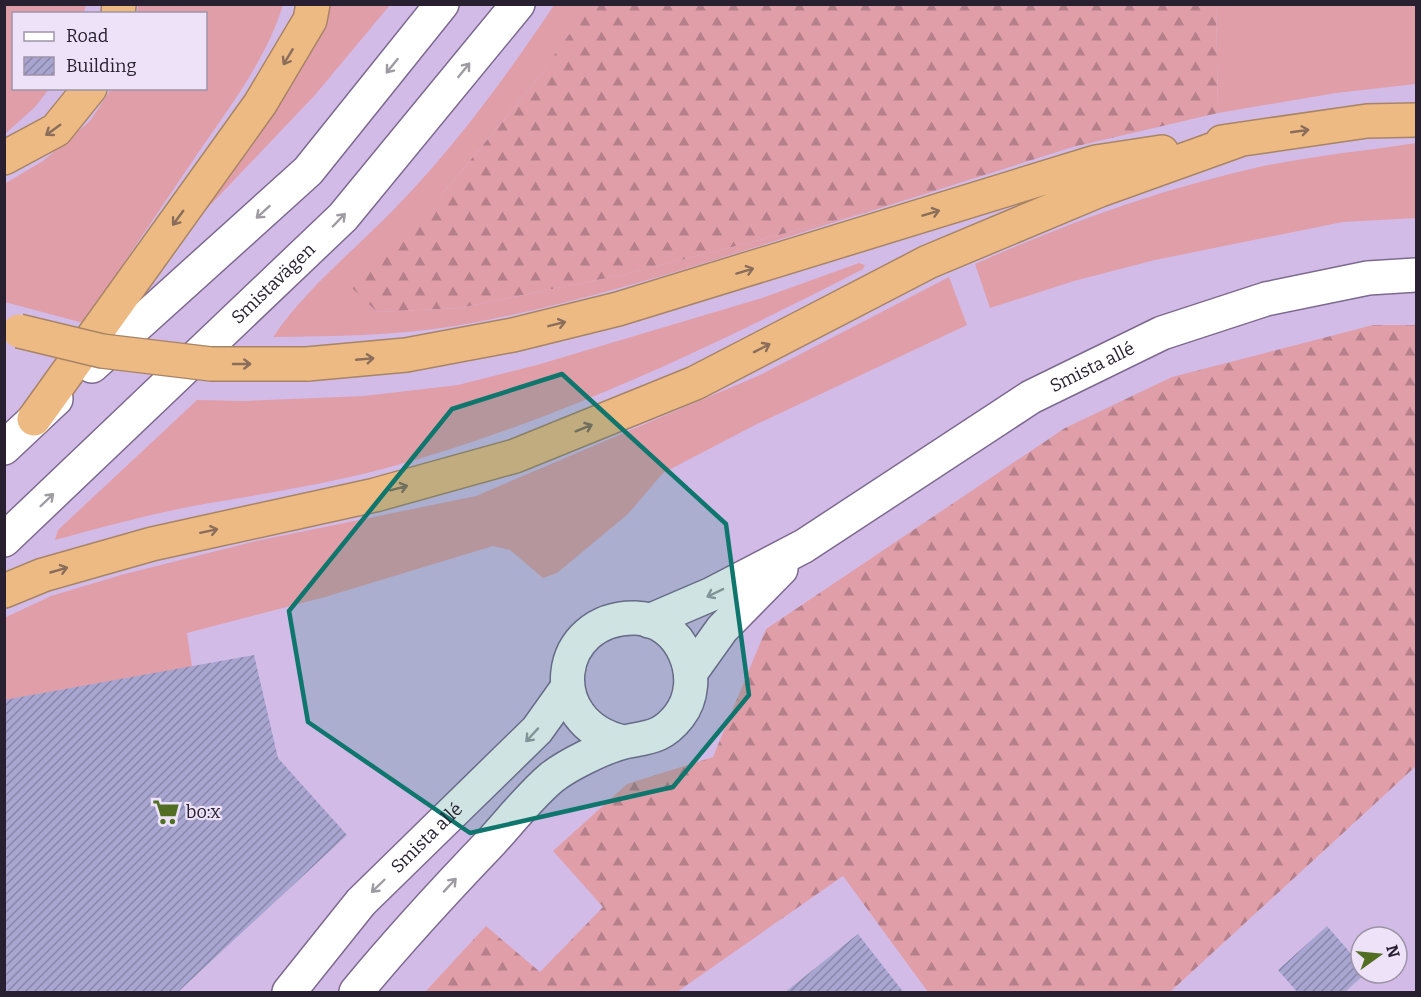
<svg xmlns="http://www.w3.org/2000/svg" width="1421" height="997" font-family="Bitter,serif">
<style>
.grass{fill:#e09ea9}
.forest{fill:url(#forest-firs)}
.building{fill:url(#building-hatch)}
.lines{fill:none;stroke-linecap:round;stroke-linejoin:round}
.tertiary-casing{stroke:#7d698f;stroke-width:36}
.secondary-casing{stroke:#7d698f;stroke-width:36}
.motorway-casing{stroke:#a88466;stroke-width:36}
.tertiary{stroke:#fff;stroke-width:33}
.secondary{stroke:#fff;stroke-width:33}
.motorway{stroke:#edba83;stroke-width:33}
.motorway-bridge-casing{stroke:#a88466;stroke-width:36;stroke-linecap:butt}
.motorway-bridge{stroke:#edba83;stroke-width:33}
.oneway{stroke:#8a6d5a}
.oneway2{stroke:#9e9ba2}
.marked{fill:#0f766e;fill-opacity:0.2;stroke:#0f766e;stroke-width:4.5;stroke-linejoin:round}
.labels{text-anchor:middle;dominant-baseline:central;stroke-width:4.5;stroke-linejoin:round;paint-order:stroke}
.street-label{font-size:18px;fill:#282030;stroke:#ede2f8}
.poi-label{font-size:18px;fill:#282030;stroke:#ede2f8;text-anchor:start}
</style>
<defs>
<pattern id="forest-firs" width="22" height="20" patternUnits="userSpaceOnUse" patternTransform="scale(1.5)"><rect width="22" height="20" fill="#e09ea9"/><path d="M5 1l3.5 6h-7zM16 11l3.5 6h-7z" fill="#b6808a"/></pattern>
<pattern id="building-hatch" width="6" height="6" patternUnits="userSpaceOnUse" patternTransform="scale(1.5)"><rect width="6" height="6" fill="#a8a5d1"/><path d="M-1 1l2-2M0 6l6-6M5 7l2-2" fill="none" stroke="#8986aa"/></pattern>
</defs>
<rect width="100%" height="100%" fill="#d2bce7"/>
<path class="grass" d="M5,5H86L84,13L14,14V88L49,89L35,107L5,134Z
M138,5H283C266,60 229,108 196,156C159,211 121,267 83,323L5,302L4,184L43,161L90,121L111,89L206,88V14L137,13Z
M326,5H390L315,95L179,238Z
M554,5H591L532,86L448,187L353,288L377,312L459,308L626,274L868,212C733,253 595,302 455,326C395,336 334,336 273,337C308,286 357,248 399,204C457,144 508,74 554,5Z
M1216,5H1416V84L1336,93L1218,113Z
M1416,143V218L1343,222L1155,260L1074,281L990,308L975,264C1067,223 1161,189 1259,167C1310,156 1364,151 1416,143Z
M859,263L865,265L863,269C710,348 550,424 383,469C326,484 268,493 210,503C158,512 106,526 55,540L58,530L197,400L243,401L364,396L458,385L537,365L762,298Z
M949,277L967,325L757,424L663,473L628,514L557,573L543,578L510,550L493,546L325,597L187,633L192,667L5,700L4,618L51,596L121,575L256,541L476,496L760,375Z"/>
<path class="forest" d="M591,4L1216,5L1218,113L1073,147L868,212L626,274L459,308L377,312L352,288L448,187L532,86Z
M1373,325H1416V766L1170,992H928L843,876L677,992H425L486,926L540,972L603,907L553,851L627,784L713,757L766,629L1065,428L1172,377Z"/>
<path class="building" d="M254,655L278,758L347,835L177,993H4V700Z
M1327,926L1361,965V973H1366L1344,993H1298L1278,970Z
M858,934L904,993H784Z"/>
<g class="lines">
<defs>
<g id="tertiary">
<path id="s1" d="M649,621L712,594L804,546L1031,397L1162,333L1266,299L1368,278L1416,275"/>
<path d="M692,671L722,629L781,569"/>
<path id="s2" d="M289,992L361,902L537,730L567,688"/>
<path d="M356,992C399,940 445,890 492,841C511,820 530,796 551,778C567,765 604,747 624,742C648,737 662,738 679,716C707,680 682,619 635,618C554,617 541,723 623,742"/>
</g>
<g id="secondary">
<path d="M92,366L308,171L442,4"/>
<path d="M4,448L56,399"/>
<path id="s3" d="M4,540L343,217L518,4"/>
</g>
<path id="motorway" d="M118,14L119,4
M1222,142L1367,121L1416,120
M4,158L56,130L90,88
M307,364L406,355L513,335L618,309L1096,162L1162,152
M34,419L260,104L310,20L313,4
M4,591L43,575L152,544L375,495L515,456L695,383L928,262L1100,190L1242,139"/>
</defs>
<use href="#tertiary" class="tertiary-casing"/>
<use href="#secondary" class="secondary-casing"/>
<use href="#motorway" class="motorway-casing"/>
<use href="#tertiary" class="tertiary"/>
<use href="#secondary" class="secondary"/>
<use href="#motorway" class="motorway"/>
<defs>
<path id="motorway-bridge" d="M19,331L102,351L211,364H307"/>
</defs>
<use href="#motorway-bridge" class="motorway-bridge-casing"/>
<use href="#motorway-bridge" class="motorway-bridge"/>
</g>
<defs><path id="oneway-shaft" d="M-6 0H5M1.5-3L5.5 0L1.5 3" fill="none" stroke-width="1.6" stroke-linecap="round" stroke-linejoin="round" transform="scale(1.5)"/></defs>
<g class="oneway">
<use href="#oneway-shaft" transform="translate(288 57) rotate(121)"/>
<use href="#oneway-shaft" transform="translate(53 130) rotate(144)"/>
<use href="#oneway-shaft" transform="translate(1300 131) rotate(-8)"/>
<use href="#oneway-shaft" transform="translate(931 213) rotate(-17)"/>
<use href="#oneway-shaft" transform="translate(178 218) rotate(126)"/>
<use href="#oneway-shaft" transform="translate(745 271) rotate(-17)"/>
<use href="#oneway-shaft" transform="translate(557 324) rotate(-14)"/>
<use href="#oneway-shaft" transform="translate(762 348) rotate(-27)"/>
<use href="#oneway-shaft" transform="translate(365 359) rotate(-5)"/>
<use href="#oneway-shaft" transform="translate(242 364)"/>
<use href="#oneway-shaft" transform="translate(584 428) rotate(-22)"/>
<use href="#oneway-shaft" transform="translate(399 488) rotate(-15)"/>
<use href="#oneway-shaft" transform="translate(209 531) rotate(-12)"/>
<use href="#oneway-shaft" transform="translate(59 570) rotate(-16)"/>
</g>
<g class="oneway2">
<use href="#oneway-shaft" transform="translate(392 66) rotate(129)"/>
<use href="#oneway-shaft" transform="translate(464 70) rotate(-51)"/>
<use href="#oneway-shaft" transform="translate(263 212) rotate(138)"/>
<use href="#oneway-shaft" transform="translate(339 220) rotate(-46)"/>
<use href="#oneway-shaft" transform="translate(47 500) rotate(-44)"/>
<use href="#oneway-shaft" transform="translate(715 593) rotate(154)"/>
<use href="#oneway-shaft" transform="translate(532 735) rotate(133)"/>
<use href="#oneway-shaft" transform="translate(450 885) rotate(-47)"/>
<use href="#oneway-shaft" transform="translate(378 886) rotate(136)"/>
</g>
<path class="marked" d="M562,374L726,524L749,695L673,787L470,833L308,722L289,611L452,409Z"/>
<defs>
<symbol id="supermarket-bare" viewBox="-9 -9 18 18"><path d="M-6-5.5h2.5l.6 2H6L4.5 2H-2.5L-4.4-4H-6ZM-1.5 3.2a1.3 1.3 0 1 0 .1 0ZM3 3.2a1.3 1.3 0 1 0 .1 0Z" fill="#516e23" stroke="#ede2f8" stroke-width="2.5" paint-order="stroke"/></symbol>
</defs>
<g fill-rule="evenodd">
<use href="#supermarket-bare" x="147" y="793" width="38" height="38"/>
</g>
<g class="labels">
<g class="street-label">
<text stroke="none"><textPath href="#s3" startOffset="372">Smistavägen</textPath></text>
<text stroke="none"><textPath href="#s1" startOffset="512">Smista allé</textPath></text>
<text stroke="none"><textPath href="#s2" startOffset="207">Smista allé</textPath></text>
</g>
<g class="poi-label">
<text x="186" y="812">bo:x</text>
</g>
</g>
<rect width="1421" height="997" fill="none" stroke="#282030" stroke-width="12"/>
<rect x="12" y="12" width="195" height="78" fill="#ede2f8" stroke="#9e94a8" stroke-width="1.5"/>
<rect x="24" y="32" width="30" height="9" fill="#ffffff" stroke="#9e94a8" stroke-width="1.5"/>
<text x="66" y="42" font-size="18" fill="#282030">Road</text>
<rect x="24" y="57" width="30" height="18" fill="url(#building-hatch)" stroke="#9e94a8" stroke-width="1.5"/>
<text x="66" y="72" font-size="18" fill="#282030">Building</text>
<g transform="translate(1379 955) rotate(75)"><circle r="28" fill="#ede2f8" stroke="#9e94a8" stroke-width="1.5"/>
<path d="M0-4.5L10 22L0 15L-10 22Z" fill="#516e23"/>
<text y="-9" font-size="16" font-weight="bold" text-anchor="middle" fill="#282030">N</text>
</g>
</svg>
